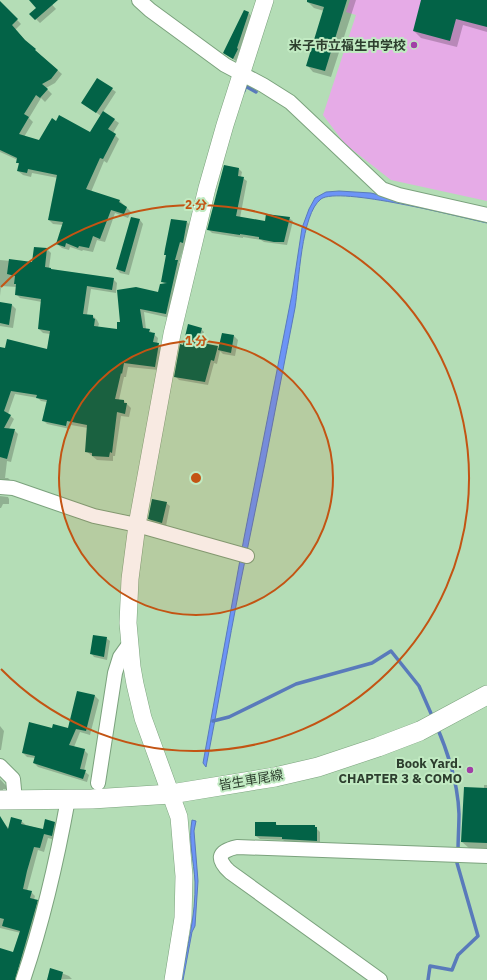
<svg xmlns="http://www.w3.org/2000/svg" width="487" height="980" font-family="'IBM Plex Sans','Noto Sans JP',sans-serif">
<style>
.garden{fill:#e6abe7}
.water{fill:#6c94f7;stroke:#597abb}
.shadow{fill:#0003}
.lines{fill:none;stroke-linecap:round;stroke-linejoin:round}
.stream{stroke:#597abb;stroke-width:3.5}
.building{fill:#036347}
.minor-casing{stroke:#7ba27d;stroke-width:16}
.tertiary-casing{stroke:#7ba27d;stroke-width:18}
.secondary-casing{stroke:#7ba27d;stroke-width:20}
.minor{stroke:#fff;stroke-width:14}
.tertiary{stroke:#fff;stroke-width:17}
.secondary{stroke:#fff;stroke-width:19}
.ring{fill:none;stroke:#c35413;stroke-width:2}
.poi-dot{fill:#a13fa6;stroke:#c1eac2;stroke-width:1.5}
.labels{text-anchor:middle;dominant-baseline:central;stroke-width:4;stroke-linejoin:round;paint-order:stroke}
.poi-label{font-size:13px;font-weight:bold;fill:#2d3e2e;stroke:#c1eac2;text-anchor:end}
.street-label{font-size:13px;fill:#2d3e2e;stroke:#c1eac2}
.centre{fill:#c35413;stroke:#c1eac2;stroke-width:2}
.ring-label{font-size:12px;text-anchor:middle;font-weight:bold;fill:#c35413;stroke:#c1eac2;stroke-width:4;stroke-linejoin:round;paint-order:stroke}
</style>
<rect width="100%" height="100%" fill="#b4ddb6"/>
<path class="garden" d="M350,0H487V201L391,180L345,144L323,115L356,15L346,12Z"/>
<path class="water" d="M339,191L371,193L387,197L487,219V223C460,217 339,186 321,199C301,214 299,283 295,308C285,359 275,411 265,463C257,504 248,544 240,585C228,646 218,706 206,767L203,763L244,538L292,294L302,228L309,209L315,198L326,192Z
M192,820L196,821L194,831L198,881L195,926L192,932L183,980H181C187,948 196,915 195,882C194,861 188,841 192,820Z"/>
<path class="shadow" d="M31,0H48L56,9L40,23L31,14L38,8Z
M308,0H356L331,77L313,72L307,65L324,11L314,8L308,2Z
M431,0H487V32L463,25L457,47L421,38L414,31Z
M0,2L21,24L15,30L39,54L62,74L55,83L46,88L52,94L45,102L41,98L29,118L33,122L24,137L39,141L56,122L90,133L101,116L83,103L112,89L116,92L103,112L119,123L113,133L119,139L107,163L104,161L91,192L120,201L131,212L128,218L115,213L105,242L97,240L93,252L83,250L82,251L70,247L69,250L62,248L57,244L63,225L53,224L49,220L58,178L32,173L31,177L23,175L18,171L20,165L17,162L18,160L0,152Z
M249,13L251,16L236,61L224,53Z
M239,169L242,172L241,177L247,181L240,218L266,222L289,218L293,221L287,245L264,242L261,240L243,237V238L212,233L208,229Z
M132,218L140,220L143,224L129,275L120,273L117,269Z
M187,222L191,226L187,246H184L179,263L182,265L170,318L144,312L146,329L149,330L158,338L157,344L162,348L159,370L128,367L126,377H124L119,400L124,401L131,408L129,417L121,416L115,456H113V461L97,460L86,451L88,428L71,425L70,429L47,424L43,420L47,402L41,401L38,398L15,394L8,414L14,419L9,429L14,430L18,434L11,462L7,461L5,478H8L12,482L0,484V348L47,351L50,334L43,333L39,329L42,302L20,298L16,294L17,287L1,286L0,296V260L33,263L47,249L51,253L49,268L52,270L113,279L117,283L116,293L91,289L87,315L93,316L97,320L99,324L98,327L117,330L121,323L159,293L165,284L162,281L167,256L165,254Z
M0,303L12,305L16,309L13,328L0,326Z
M201,329L204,332L201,344L217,347L219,349L222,334L234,336L238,340L235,356L223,354L220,351L217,364L214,363L208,385L179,380L175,376L184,346Z
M0,496L8,497L9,499V504H3L1,508H0Z
M166,503L170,506L166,526L153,523L149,519Z
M106,638L110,641L107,660L94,657L91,653Z
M78,692L95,696L99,700L90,735L80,732L74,747L84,750L88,754L84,771L89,775L87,782L38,767L34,763L35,758L27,757L23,753L53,730L68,729Z
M0,726L4,731L1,750H0Z
M0,779L8,788V789H3V791H0Z
M484,785H487V849L469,848L462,842L484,789Z
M0,818L9,829L21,821L26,825L44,830L55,823L59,827L56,840L48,838L44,852L38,850L27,891L31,892L35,896L34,900L37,901L41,905L19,980H0V949L14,953L21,933L0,928Z
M275,823L278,826H314L320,832V845L286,843L283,840L260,839L256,836Z
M51,969L69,976L72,979L48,980Z"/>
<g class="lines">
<path class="stream" d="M244,91L245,88L247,87L256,92
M213,721L229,717L296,684L372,663L391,651L419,686L433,718
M437,727C449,755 458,784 459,814C459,826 458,839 458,851
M428,980L430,966L452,970L458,955L478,936L457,863"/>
</g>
<path class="building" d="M29,0H58L35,20L29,14L36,8Z
M307,0H347L325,71L306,66L324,7L307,2Z
M421,0H487V27L456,19L450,41L413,31Z
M0,1L18,19L12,25L25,40L36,49L35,50L58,70L51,79L42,84L48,89L40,98L36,95L24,114L29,117L19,134L39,140L52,118L56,121L59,115L90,132L103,111L115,119L108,129L116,134L103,159L100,158L86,189L120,200L119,202L127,207L124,214L111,210L100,239L93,236L89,248L79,246L78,248L66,243L65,247L56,244L63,222L48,220L57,175L28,169L27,173L17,171L19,163H16L17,158L0,150Z
M244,10L249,12L237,48L238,49L233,59L223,53Z
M97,78L113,88L96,113L81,103Z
M224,165L239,168L238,176L244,177L236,216L265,221L266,214L290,217L284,242H274L259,239V237L240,234V235L207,230Z
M131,217L140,219L125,272L116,269Z
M171,219L187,221L183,243L180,242L175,260H178L166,314L140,309L143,328L150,329L149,332L155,333L153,342L159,343L155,367L124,363L122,374L121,373L115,399L124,400V403H127L125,414L117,412L112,453L110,452L109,457L92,456V453L85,452L87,425L67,421L66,426L42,421L47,400L36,398L37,395L11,391L4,411L11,415L4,428L15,429L7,459L0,457V347L5,348L7,339L47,349L50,331L38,329L41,299L15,295L16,284H14L15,276L7,274L9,259L32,262L34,247L47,248L45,267L51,268V269L114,278L112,290L87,286L83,314L93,315V318L95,319L94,326L117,329V322H120L117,290L136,287L158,292L160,284L167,283L161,282L166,255H164L165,249Z
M0,302L12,304L9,325L0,323Z
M188,324L202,328L198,342L218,346L214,361L211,360L205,382L174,377L180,344L183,345Z
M222,333L234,335L231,353L218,350Z
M152,499L167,502L162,523L148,519Z
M93,635L107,637L104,657L90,654Z
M77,691L95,695L86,731L76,729L69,745L85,749L80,769L86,770L83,779L33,763L35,756L22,753L29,722L52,728L53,724L68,728Z
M464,787L487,788V843L461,842Z
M0,816L8,829L11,817L22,820L21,824L43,829L45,819L55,822L52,836L44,834L40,848L34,847L27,871L23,889L32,891L30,898L38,900L15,980H0V948L13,952L20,931L2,926L4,919L0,918Z
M255,822H276V825H315V827H317V841L282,839V837L255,836Z
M50,968L63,972L61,980H47Z"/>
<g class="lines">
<defs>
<path id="minor" d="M139,0L150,10L225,65L263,85L290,102L382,189L399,195L487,215
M0,487L13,488L94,516L137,525L247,556
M0,766L13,779L15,800
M98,783L115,673L120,657L130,643
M23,980C43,921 57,860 68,799
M380,980L230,872C215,858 219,851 237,847L487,856"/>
<path id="tertiary" d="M173,980L183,918L184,876L179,817L143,718L135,684L132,667L128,623L130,579L137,525L172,334L207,188L225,125L265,0"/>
<path id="secondary" d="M0,800L92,799L171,794L275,777L318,767L378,747L420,731L487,695"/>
</defs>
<use href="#minor" class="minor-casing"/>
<use href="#tertiary" class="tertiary-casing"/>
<use href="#secondary" class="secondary-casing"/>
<use href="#minor" class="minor"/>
<use href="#tertiary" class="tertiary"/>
<use href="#secondary" class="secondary"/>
</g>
<circle cx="196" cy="478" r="137" fill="#c35413" fill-opacity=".12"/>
<g class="ring">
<circle cx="196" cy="478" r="137"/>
<path d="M1 287A273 273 0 1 1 1 669"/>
</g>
<g class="poi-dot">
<circle cx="414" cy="45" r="4"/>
<circle cx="470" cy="770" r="4"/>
</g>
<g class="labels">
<g class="poi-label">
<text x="406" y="45">米子市立福生中学校</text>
<text x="462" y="763">Book Yard.<tspan x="462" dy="15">CHAPTER 3 &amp; COMO</tspan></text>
</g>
<g class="street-label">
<text transform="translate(251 780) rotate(-10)">皆生車尾線</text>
</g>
</g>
<circle cx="196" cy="478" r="6" class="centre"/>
<g class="ring-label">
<text x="196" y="209">2 分</text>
<text x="196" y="345">1 分</text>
</g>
</svg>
